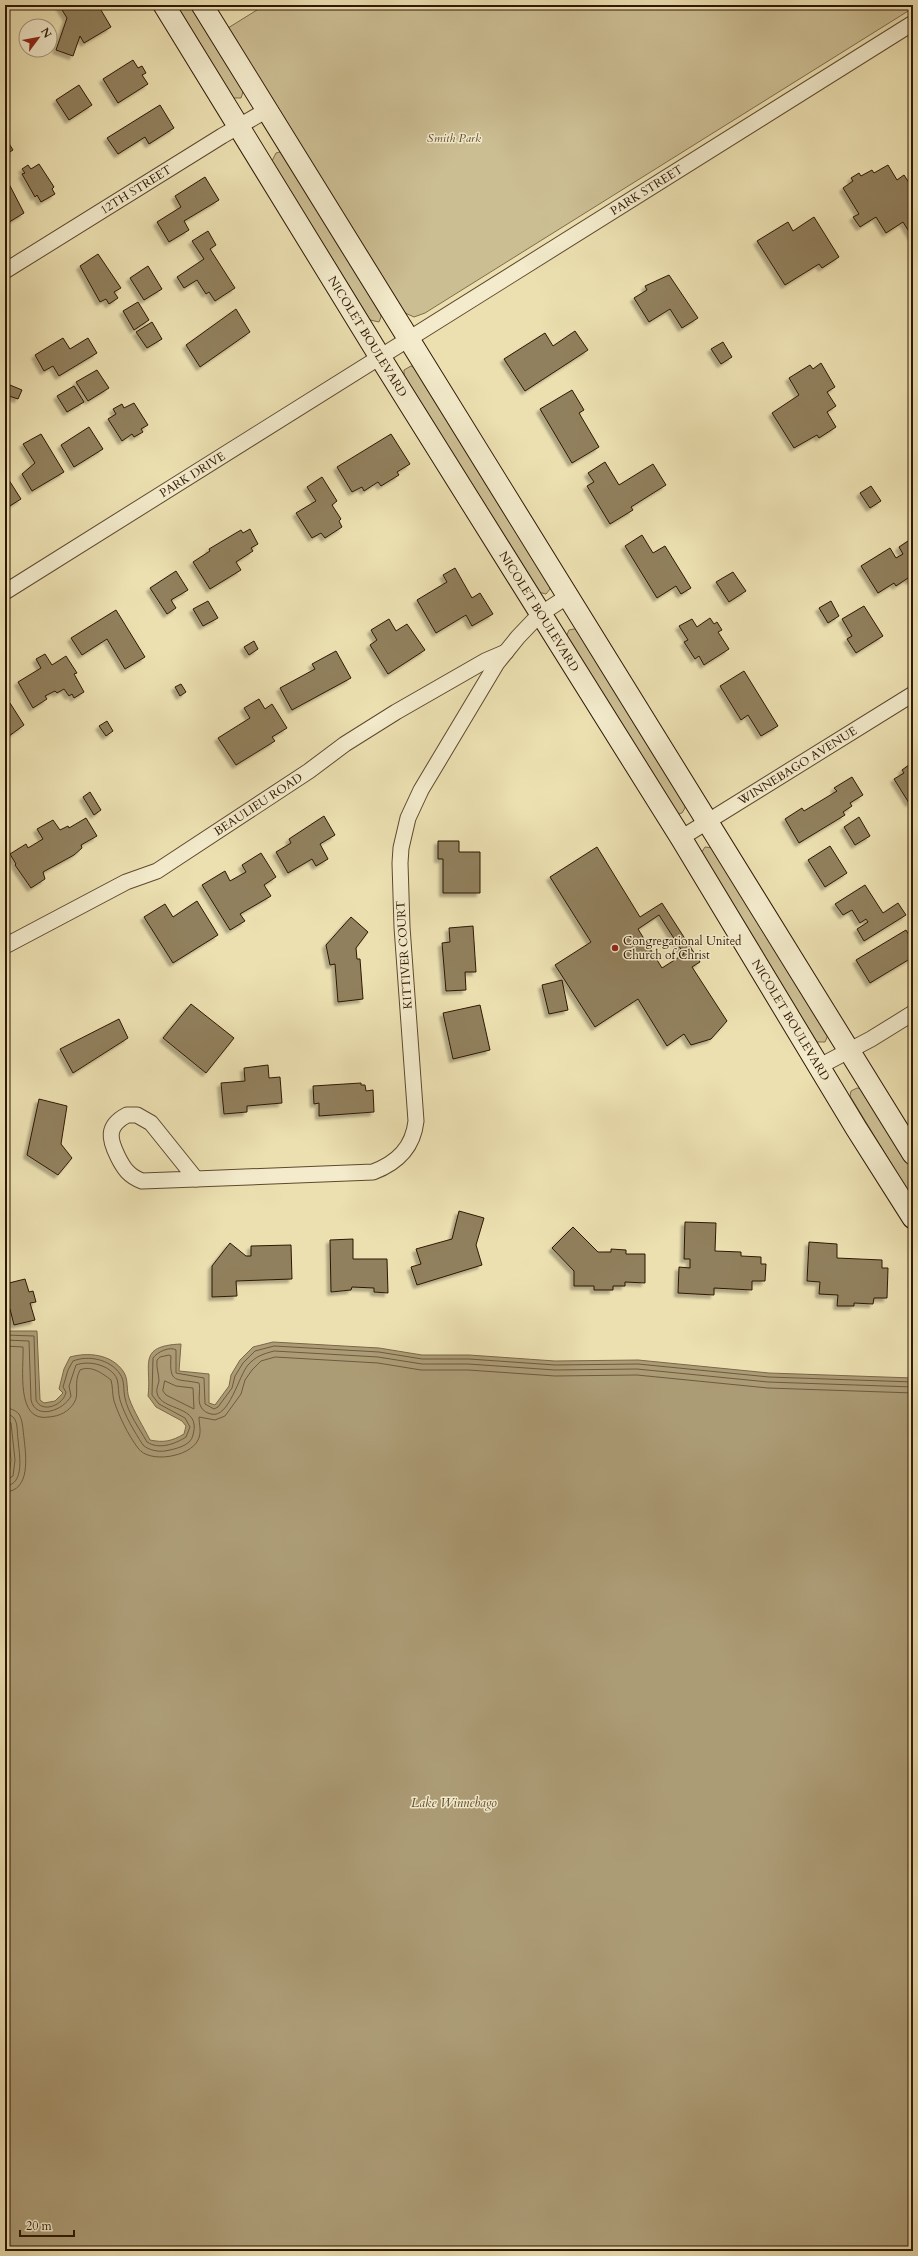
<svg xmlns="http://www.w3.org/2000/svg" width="918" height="2256" font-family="Cardo,serif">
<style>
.green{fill:#ccbe93;stroke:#7e6b4b}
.water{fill:#ac9c76;stroke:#7a6748}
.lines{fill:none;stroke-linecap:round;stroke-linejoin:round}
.shore{stroke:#6e5a3c;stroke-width:1}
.building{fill:#91805d;stroke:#2f1803;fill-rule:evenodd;filter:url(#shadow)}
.street-casing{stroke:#5e4a2e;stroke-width:17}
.secondary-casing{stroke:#2f1803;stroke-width:23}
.street{stroke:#f3ebcc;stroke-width:15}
.secondary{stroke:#f3ebcc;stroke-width:21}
.poi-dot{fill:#8f2418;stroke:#f3ebcc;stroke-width:1.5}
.labels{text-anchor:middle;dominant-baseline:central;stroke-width:3;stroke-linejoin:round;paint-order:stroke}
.park-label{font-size:12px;font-style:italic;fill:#5e4a2e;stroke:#f3ebcc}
.street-label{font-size:12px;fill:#2f1803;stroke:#f3ebcc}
.poi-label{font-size:12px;fill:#2f1803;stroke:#f3ebcc;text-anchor:start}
.water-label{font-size:13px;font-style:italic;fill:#614d31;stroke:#f3ebcc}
</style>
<defs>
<filter id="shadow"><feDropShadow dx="-3.5" dy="3.5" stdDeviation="1" flood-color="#0004"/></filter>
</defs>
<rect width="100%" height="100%" fill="#ece0b1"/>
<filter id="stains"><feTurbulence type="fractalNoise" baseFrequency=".005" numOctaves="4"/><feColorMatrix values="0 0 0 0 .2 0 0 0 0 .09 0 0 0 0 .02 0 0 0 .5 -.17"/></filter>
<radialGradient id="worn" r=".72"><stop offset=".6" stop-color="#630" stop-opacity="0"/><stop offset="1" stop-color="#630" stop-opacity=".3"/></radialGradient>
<path class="green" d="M175,5H191L244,89L241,98H232Z
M265,5H913V8L425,313L414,317L403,312L228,28Z
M280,152L284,154L381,312V317L379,322L370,320L272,161L276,153Z
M411,366L415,368L550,583V589L546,594L538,592L404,375V370Z
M574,629L579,630L685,803V808L682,813L678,814L566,637L569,630Z
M705,847L713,848L828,1035L825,1042H817L700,855Z
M857,1088L862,1089L913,1172V1199L850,1096L851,1091Z"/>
<path class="water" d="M5,1331H37L40,1400L44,1403L55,1401L63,1393L59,1389L64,1369L70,1357C88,1352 111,1354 123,1371C129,1379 126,1390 129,1398C134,1412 143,1426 150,1440C164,1443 172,1441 184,1434L186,1426L182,1421L156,1407L148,1396C152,1365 136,1346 181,1344L179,1371L209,1374V1403L215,1405L229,1386L231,1375L240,1360L253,1347L273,1342L379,1348L422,1355H469L555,1361L638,1360L769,1373L913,1378V2251H5V1479L9,1474L11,1460L5,1406Z"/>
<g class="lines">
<path class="shore" d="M5,1335L34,1336L36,1400C42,1414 64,1405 66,1392L63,1387L68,1370L73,1361C88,1355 110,1359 120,1374C125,1381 123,1390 125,1398C128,1413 139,1428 147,1442C159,1450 175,1444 186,1437L190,1427L185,1418L159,1404L152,1395L153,1358C157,1352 170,1346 176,1350V1373L204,1378L205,1404L214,1409L218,1407L232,1388L235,1376L243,1363L255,1351L274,1346L379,1352L422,1359H469L555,1365L638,1364L769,1377L913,1382
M5,1340L29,1341L31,1400C36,1421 64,1410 71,1396L69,1386L76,1365C89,1360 111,1365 117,1379C119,1386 118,1393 120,1400C125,1416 134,1431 143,1445C148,1450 158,1452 165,1451C175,1449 191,1446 193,1435C202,1404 161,1412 157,1393C156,1390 158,1385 159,1381C159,1374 156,1368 157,1360L160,1357L169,1355L171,1356C169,1385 176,1378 199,1383C201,1390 197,1400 201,1407C203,1411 207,1413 211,1414C229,1419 239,1375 248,1365C256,1356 263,1354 274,1351L378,1357L422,1364H468L555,1370L637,1369L768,1382L913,1387
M5,1346L23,1347C24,1367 15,1423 49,1417C60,1416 68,1412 74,1403C80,1394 73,1383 80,1370C91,1365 102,1373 111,1380C113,1387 112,1394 114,1401C119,1416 128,1435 138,1448C149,1464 190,1457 198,1440C202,1432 199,1425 199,1417L215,1420L225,1416L241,1394L245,1380L252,1370L261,1361L275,1357L378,1363L421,1370H468L555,1376L637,1375L768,1388L913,1393
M165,1381L176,1386L193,1388L194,1409L166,1395L163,1391Z
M5,1408C10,1408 15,1410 19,1414C23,1421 23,1431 24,1438C26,1456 31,1491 5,1492
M5,1414C8,1414 11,1415 14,1418C18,1423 17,1433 18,1439C19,1453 26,1485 5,1486
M5,1419L11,1423L15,1460L13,1476L5,1481"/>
</g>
<path class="building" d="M59,5H98L111,27L84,43L80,36L73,56L56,50L67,18Z
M133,60L138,68L142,66L146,73L142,75L148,84L118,103L103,79Z
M79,85L92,105L69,120L56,100Z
M160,105L174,128L149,144L145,137L118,154L107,138Z
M5,137L13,150L5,155Z
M39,164L54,187L52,189L55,194L41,202L37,195L35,197L22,174L25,173L22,169L28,165L31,169Z
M888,165L897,180L904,175L913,189V238L903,222L886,233L876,217L860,227L853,217L859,214L843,188L853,181L851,178L859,173L861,176L872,170L874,173Z
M205,177L219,200L184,221L189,230L169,242L157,222L181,207L175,196Z
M7,180L24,213L6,224L5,182Z
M814,217L839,257L822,268L819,264L785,285L757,241L788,222L793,231Z
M208,231L216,245L210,249L235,288L215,301L209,292L206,294L197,280L184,288L177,277L204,259L192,241Z
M98,254L121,288L114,292L118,298L109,304L106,299L100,302L80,266Z
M148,266L162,289L144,300L130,278Z
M669,275L698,318L682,328L670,309L649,322L634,298L647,290L645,286Z
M138,302L149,320L134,330L123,311Z
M236,309L250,332L200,367L186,345Z
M152,322L162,339L147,348L136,332Z
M575,331L588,350L525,391L504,359L545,333L553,346Z
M63,338L70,349L88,338L97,353L59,376L53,366L44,371L35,355Z
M723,342L732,357L721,364L711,349Z
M821,363L835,387L827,392L836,406L827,412L836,427L819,438L817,435L794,448L772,413L799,395L789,378L810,365L813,369Z
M97,370L109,388L88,401L76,382Z
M10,385L22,390L18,399L6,395Z
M74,386L84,402L67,412L57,396Z
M572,390L584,410L579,413L599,447L572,463L540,409Z
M134,403L148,425L141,429L143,432L134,437L132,434L122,441L108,419L116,414L113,409L122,404L124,408Z
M89,427L103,449L74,467L61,445Z
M41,434L64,472L32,491L22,474L35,463L23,444Z
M391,434L410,464L397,472L399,475L381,486L378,482L364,491L362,487L352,492L337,467Z
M605,462L619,485L653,464L666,485L631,507L633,510L610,524L587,486L594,482L588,473Z
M5,474L21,499L5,509Z
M322,477L337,501L332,505L341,519L339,521L342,527L325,538L321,533L312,538L296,513L316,501L307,487Z
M871,486L881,501L870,508L860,493Z
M250,529L258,544L251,548L253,551L236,562L241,570L210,589L193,562L210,551L209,549L241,530L243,533Z
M642,535L653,553L665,546L691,588L681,594L676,586L657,598L625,546Z
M911,539L913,579L910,581L908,578L896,586L894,583L878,593L861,566L890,548L896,558L903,554L899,547Z
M455,568L472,598L480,593L493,614L472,626L466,615L436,633L417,600L447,582L443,575Z
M176,571L188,590L171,600L176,608L167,614L150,588Z
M733,572L746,591L729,602L716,582Z
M208,601L218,618L203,626L193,609Z
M831,601L839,616L828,623L819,608Z
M864,606L883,636L856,653L847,639L852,636L842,619Z
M116,610L145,657L125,669L107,639L82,655L71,638Z
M710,618L714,624L717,622L722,630L718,632L729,649L704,665L699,656L695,659L684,642L688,640L679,626L692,619L697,627Z
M389,619L396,631L407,624L425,650L388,674L370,645L377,640L371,630Z
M254,641L258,649L249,655L244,647Z
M336,651L351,678L292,710L280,688L315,669L312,664Z
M45,654L52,665L66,656L77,673L74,674L84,692L74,698L72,694L69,696L64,689L57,693L55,691L45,696L47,699L33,708L18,682L41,668L36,659Z
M744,671L778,726L761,736L748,715L741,720L720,686Z
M181,684L186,692L180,696L175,687Z
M259,699L265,709L272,704L287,728L272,737L275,741L236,765L218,738L250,718L244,708Z
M10,703L24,725L5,739V706Z
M107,721L113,731L106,736L99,726Z
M913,762V801L909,803L894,779L904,773L902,770Z
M852,777L863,795L850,803L852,806L843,812L845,815L799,843L785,819L802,808L804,811L837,791L834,788Z
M90,792L101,810L94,815L83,797Z
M324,816L335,835L320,844L328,859L316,866L312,859L288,873L276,852L291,843L289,839Z
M859,817L870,836L855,845L844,827Z
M86,818L97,836L81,845L82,848L74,855L43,872L45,879L31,888L15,865L16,864L10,854L26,844L28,848L43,839L37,829L53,820L60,830L68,826L69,828Z
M438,841H459V852H480V893H443V859H438Z
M830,846L847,873L825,887L808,860Z
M597,847L640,917L662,903L700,962L692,967L727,1021L711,1039L691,1045L684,1034L667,1046L638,999L595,1027L555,965L591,942L550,877ZM659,915L684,954L662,968L638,929Z
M261,853L276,877L264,885L271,896L240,914L245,921L230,930L202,885L225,871L230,881L246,872L242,865Z
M865,885L883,913L898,903L906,915L864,941L857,929L868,922L866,919L860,923L852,910L843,915L835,904Z
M197,901L218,935L173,963L144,917L165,904L173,917Z
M351,917L368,932L356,948L357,959H360L363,999L338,1002L335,964L330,965L326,945Z
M473,926L476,972H465L466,990L446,991L442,943L450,942L449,928Z
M906,930L913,942V957L870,983L856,960Z
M562,980L568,1010L549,1014L542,985Z
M191,1004L234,1038L206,1073L163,1038Z
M480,1005L490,1050L453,1059L443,1013Z
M119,1019L128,1038L73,1073L60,1049Z
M268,1065L269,1078L280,1077L282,1103L247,1106V1112L224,1114L221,1083L245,1081L244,1068Z
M361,1083V1085H365L366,1091L373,1090L374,1112L319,1116V1103L314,1104L313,1086Z
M39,1099L67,1106L61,1144L72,1158L58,1175L27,1155Z
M459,1211L484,1218L476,1245L482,1265L417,1285L411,1267L421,1264L416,1249L452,1239Z
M685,1222L716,1223L715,1251L741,1252V1256L761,1257V1264H766L765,1281H752V1290L714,1288V1295L678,1293L679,1267L690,1268V1259H684Z
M573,1227L598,1252H611V1249L626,1250V1254H645V1283L625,1282V1286H613V1290H594V1286H574V1271L552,1248Z
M353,1239V1259H387L388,1293L374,1292V1288L352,1287L351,1290L331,1292L330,1240Z
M809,1242L837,1244V1258L882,1260V1268H888L887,1298H874L873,1304L854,1303V1306H837L838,1295L819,1294L820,1282L807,1281Z
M230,1243L246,1256H251V1246L291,1245L292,1279L236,1281L237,1296L212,1297V1266Z
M25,1279L29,1292L33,1291L36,1302L30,1303L35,1320L14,1325L10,1309L5,1310V1284Z"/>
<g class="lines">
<defs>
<g id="street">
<path id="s1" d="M5,271L222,136L267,110"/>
<path id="s2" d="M5,592L913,23"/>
<path id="s3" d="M681,838L913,694"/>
<path id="s4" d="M5,946L126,882L157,871L309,771L345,744L396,712L485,661L506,652"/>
<path d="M820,1066L871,1039L913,1013"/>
<path d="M127,1115H137L151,1123L196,1179L142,1181C129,1176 124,1169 118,1157C109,1139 106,1126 127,1115Z"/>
<path d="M196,1179L373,1172C397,1163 413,1148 416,1121L402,927L400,863L401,848L408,818L421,790L497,663L518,637L539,615L568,596"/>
</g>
<g id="secondary">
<path id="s5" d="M164,5L380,357L681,838L856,1128L913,1218"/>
<path d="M202,5L913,1154"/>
</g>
</defs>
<use href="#street" class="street-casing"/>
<use href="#secondary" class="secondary-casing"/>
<use href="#street" class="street"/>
<use href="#secondary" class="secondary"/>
</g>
<circle class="poi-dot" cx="615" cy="948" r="4"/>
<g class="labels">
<g class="park-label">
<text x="454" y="138">Smith Park</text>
</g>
<g class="street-label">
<text stroke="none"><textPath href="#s1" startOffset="154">12TH STREET</textPath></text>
<text stroke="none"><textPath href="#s2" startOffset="757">PARK STREET</textPath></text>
<text stroke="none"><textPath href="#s5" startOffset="389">NICOLET BOULEVARD</textPath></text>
<text stroke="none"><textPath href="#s2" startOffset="221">PARK DRIVE</textPath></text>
<text stroke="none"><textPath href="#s5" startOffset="713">NICOLET BOULEVARD</textPath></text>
<text stroke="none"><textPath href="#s3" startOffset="137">WINNEBAGO AVENUE</textPath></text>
<text stroke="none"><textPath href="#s4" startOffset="291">BEAULIEU ROAD</textPath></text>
<text transform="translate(404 955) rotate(-94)">KITTIVER COURT</text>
<text stroke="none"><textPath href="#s5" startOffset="1193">NICOLET BOULEVARD</textPath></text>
</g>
<g class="poi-label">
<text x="623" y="941">Congregational United<tspan x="623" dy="14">Church of Christ</tspan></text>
</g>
<g class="water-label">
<text x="454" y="1803">Lake Winnebago</text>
</g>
</g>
<rect width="918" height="2256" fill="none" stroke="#ece0b1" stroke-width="20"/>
<rect x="6" y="6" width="906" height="2244" fill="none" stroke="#2f1803" stroke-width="2"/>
<rect x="10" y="10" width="898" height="2236" fill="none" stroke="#2f1803"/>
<g transform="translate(38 38) rotate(58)"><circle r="19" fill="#f3ebcc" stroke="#a5977c"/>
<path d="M0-3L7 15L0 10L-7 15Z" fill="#8f2418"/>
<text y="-6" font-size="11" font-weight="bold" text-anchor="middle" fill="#2f1803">N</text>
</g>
<path d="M20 2230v6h54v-6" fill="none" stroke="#2f1803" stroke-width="2"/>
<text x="26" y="2230" font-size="12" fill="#2f1803" stroke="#f3ebcc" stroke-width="3" paint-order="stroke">20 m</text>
<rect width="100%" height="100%" filter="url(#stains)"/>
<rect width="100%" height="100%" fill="url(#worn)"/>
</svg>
